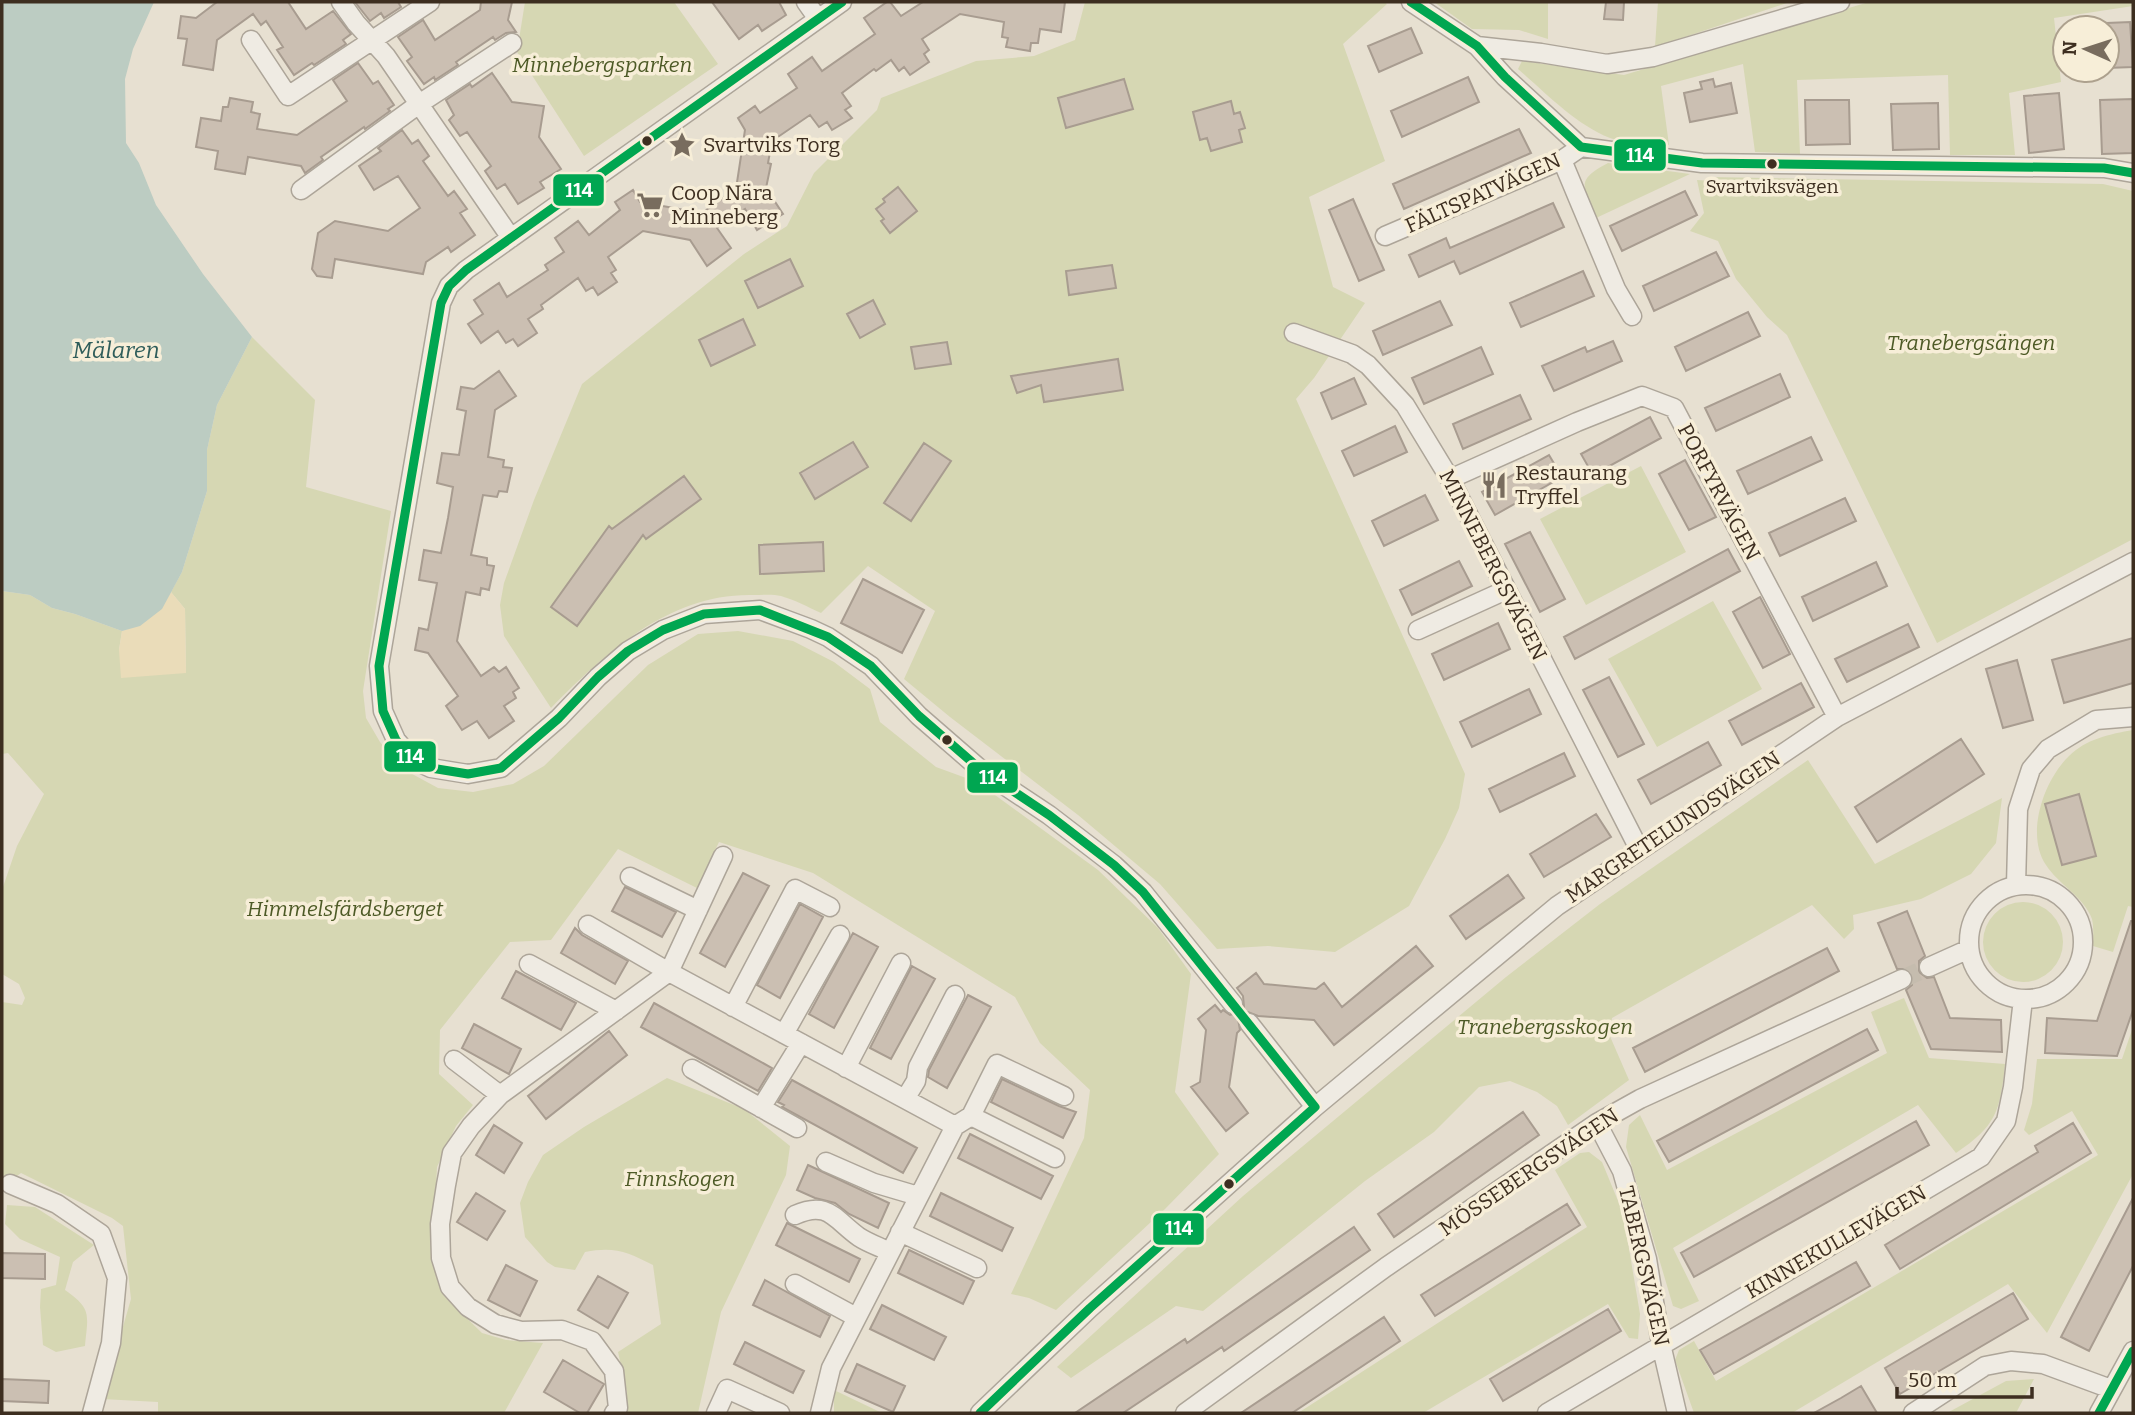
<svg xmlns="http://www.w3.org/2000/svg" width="2135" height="1415" font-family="Bitter,serif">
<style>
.green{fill:#d6d7b3}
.sand{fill:#eadcb9}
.water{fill:#bcccc2}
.building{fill:#cbbfb2;stroke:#a89c90;stroke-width:2}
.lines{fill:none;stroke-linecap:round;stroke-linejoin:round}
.minor-tunnel{stroke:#c5bcae;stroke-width:18;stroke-dasharray:18 9;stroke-linecap:butt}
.minor-casing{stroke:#ada599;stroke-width:21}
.minor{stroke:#efebe3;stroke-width:18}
.bus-1-casing{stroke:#f7eed8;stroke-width:14}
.bus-1{stroke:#00a651;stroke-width:9}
.bus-dot{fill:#3d2e20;stroke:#f7eed8;stroke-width:2.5}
.labels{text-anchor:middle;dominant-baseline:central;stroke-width:7;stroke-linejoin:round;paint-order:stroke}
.bus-label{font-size:19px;fill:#3d2e20;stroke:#f7eed8}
.park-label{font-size:21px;font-style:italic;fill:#4d5a26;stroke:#f7eed8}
.poi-label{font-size:21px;fill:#3d2e20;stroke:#f7eed8;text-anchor:start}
.street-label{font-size:21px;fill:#3d2e20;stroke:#f7eed8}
.water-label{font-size:23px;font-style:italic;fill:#2f5d5a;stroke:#f7eed8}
.line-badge{stroke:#f7eed8;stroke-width:2.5}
.badge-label{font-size:19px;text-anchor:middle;font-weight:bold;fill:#fff}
</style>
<rect width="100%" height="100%" fill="#e7e0d1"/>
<path class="green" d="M525,2H674L718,64L584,156L517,52Z
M1085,2H1384L1387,4L1343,44L1385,161L1309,197L1333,287L1365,303L1314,378L1296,399L1465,774L1459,808L1445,839L1409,906L1335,952L1268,946L1217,949L1160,884L1078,815L950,717L904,679L935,611L868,566L821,613C808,607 795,600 781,596C773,594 763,595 755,595C671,592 606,652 551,708L504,636L500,605L504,583L534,500L582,384L744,254L787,226L814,173L877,110L881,98L976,61L1034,56L1075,40Z
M1434,2H1548V39L1519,30L1472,29Z
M1658,2H1790L1655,47Z
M1869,2H2133V6L2054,18L2061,82L2009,93L2015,155H1950L1948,75L1797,80L1800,154L1755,152L1743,64L1661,86L1669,145C1650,144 1628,145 1610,138C1575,124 1546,93 1518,69L1522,61L1624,75Z
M1608,163L1690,174L1596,218C1584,186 1574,181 1608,163Z
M1709,177L2103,184L2133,191V539L1937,643L1787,335L1767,317L1736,279L1718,241L1690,231L1704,213L1697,180L1711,181Z
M252,337L315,400L306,487L391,511L363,691L366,718L380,742L403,769L438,788L473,792L513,784L544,766L648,665L698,634L738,631L793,641L834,662L870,689L880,722L936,767L977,782L1098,870L1158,928L1191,974L1175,1092L1219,1154L1165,1209L1056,1310L1029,1298L1011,1294L1084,1138L1090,1090L1040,1043L1015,997L813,873L719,842L697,888L618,849L551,940L510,942L440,1030L439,1074L473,1105L456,1126L437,1167L433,1248L437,1279L444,1296L482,1333L506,1340L543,1343L504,1413H158V1402L102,1399L131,1299L123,1226L112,1218L21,1173L2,1187V1002L22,1005L25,998L19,984L2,974L3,887L17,846L44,794L8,753L2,754V591L30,595L52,608L75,614L122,631L119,650L186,673L185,609L171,592L182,572L207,491V450L217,405Z
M1641,466L1686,552L1586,605L1540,519Z
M1713,601L1762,689L1657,747L1608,659Z
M2133,730V907L2128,906L2113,952L2093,946C2093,938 2094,927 2092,919C2084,897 2058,884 2046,865C2025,834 2044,780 2069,756C2086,739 2110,734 2133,730Z
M1808,760L1875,864L2002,798L1996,843L1971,874L1921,899L1853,915L1854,929L1844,939L1812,905L1612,1018L1609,1034L1629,1080L1568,1125L1557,1106L1537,1092L1510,1081L1479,1087L1434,1132L1365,1181L1203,1311L1176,1306L1071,1378L1057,1367L1243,1196L1506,977L1600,904Z
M1983 942a40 40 0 1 1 80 0a40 40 0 1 1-80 0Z
M1904,998L1929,1058L2005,1064C2000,1112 1996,1126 1956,1153L1918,1105L1673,1248L1699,1301L1681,1309L1673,1306L1626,1147L1629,1125L1640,1115L1667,1170L1887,1053L1871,1012Z
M2133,1027V1174L2047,1333L2008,1284L1792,1413H1694L1675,1360L1679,1350L1694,1341L1716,1381L2098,1155L2072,1111L2029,1135L2024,1130L2032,1104L2037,1059H2122Z
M667,1078L744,1109L790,1146L786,1175L721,1312L698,1413H626L627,1392L618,1352L661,1324L653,1265C628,1252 614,1246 585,1252L575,1270L555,1267L547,1262L525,1237L520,1203L528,1182L543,1155L584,1127Z
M1589,1152L1602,1162L1623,1213L1640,1314L1638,1339L1629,1338L1608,1304L1423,1413H1298L1587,1227L1555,1170L1580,1153Z
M7,1205L35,1207L94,1245L73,1262L65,1290C92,1309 88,1314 85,1346L56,1352L43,1345L40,1307L41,1289L56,1285L60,1257L20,1239L5,1224Z
M2034,1379L2016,1413H1947L2006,1381Z
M834,1390L882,1413H834Z"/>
<path class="sand" d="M171,592L185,609L186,673L121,678L119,650L122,631C145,624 159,614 171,592Z"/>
<path class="water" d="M2,2H154L133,49L125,79L126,143L139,163L156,205L203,274L252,337L217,405L207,450V491L182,572L162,609L140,626L122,631L75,614L52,608L30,595L2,591Z"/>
<path class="building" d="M217,2H288L306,29L333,11L351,34L343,40L346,44L314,65L312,63L294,75L277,50L283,47L266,21L261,25L253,14L217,40L213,70L183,65L187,39L178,38L181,16L196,18Z
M355,2H398L401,7L384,18L381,13L370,21Z
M481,2H512L508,20L516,32L506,33L495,40L493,37L456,62L458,65L435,80L434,77L424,84L407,61L412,57L398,37L423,20L435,40L480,10Z
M712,2H779L786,15L762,31L758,25L739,39Z
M887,2H890L901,16L923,2H1065L1061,32L1040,29L1038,43H1031L1030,51L1006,47L1008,38L1002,37L1004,22L960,14L922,39L929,50L924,54L929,62L910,75L904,67L899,71L891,60L876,71L874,69L842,93L851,106L845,110L852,118L832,130L827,122L819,127L810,115L772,141L768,163L771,164L766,188L783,214L757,230L745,209L728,219L717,228L731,248L707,266L690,240L643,231L608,257L616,270L611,273L617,282L598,295L593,287L586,291L578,278L541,305L543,309L528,319L537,333L518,346L513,339L506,343L498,331L481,343L468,324L483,314L474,300L499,283L507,297L548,270L545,265L564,252L555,238L578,221L589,235L620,210L615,202L633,190L640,202L702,213L736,189L745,130L738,118L755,106L760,113L797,88L788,74L812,57L822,71L875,34L864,18Z
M1606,2H1624L1623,20L1604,19Z
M2130,22L2133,67L2107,68V23Z
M1411,28L1422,53L1379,72L1368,46Z
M358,63L373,84L378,81L394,105L388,109L390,111L365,129L364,127L321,157L323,160L305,173L301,166L248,157L245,174L215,169L218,151L196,147L201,118L221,121L223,107H228L230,98L253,102L251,112L260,114L257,129L297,135L347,101L333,80Z
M492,73L512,102L544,106L539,137L561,169L540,182L544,188L518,204L505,184L497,189L485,171L491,166L467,132L460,136L449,120L454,115L446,100L470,84L472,87Z
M1468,77L1479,102L1402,137L1391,111Z
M1124,79L1133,109L1066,128L1058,98Z
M1713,79L1715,87L1731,83L1737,113L1690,122L1684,93L1702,89L1700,82Z
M2059,93L2064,149L2029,153L2024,96Z
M2133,99V153L2102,154L2100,100Z
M1805,100H1849L1850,144L1806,145Z
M1231,101L1234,114L1240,112L1245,128L1239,130L1242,142L1211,151L1207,138L1200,140L1193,112Z
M1938,103L1939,149L1893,150L1891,104Z
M1519,129L1531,153L1404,209L1393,184Z
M402,130L412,144L418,140L429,156L423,161L448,196L454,191L467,209L460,213L475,235L451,252L448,247L426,262L423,274L335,259L332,278L317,276L312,269L318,233L335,221L388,231L420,208L398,176L374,190L359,166L381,151L378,148Z
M898,187L917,211L890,233L881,221L884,219L876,209L885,202L883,199Z
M1685,191L1697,215L1622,251L1610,226Z
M1353,199L1384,270L1359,281L1329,210Z
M1553,203L1564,227L1460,274L1454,261L1419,277L1409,255L1446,238L1450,248Z
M1716,252L1729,276L1654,311L1643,286Z
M790,259L803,286L758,308L745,281Z
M1112,265L1116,288L1069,295L1066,271Z
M1583,271L1594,296L1521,327L1510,303Z
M873,300L885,324L860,338L847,314Z
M1440,301L1452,325L1383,355L1373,331Z
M1748,312L1760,336L1686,371L1675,347Z
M743,319L755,345L711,366L699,340Z
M1613,341L1622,361L1554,391L1542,366L1585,347L1587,352Z
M947,342L951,364L915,369L911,347Z
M1481,347L1493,374L1424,404L1412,378Z
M1118,359L1123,390L1044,402L1041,385L1017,393L1011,376Z
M499,371L516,396L495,410L488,457L504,460L503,467L512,468L507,492L499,491L497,497L483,495L471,555L487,558V565L494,566L489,590L481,588L480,595L466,592L457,641L481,676L494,667L499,672L506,667L519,688L513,692L516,698L504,706L514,721L489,738L477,721L462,730L446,706L458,696L428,653L415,650L419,628L428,630L437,583L419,580L424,550L441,553L448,518L453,487L437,483L442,453L459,455L466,411L457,409L461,387L474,389Z
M1780,374L1790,397L1716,431L1705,408Z
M1354,378L1366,404L1332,419L1321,393Z
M1520,395L1531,419L1463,449L1453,424Z
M1650,417L1661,438L1593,475L1581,454Z
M1395,426L1407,452L1354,476L1342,451Z
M1811,437L1822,460L1748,494L1737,471Z
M853,442L868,467L815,499L800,473Z
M924,443L951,461L911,521L884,503Z
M1549,455L1562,477L1495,515L1482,492Z
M1685,460L1716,517L1689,530L1659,474Z
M684,476L701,499L646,539L643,535L577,626L551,607L609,526L612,529Z
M1425,495L1438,520L1384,546L1372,521Z
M1845,498L1856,521L1780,556L1769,533Z
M1530,532L1565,599L1540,612L1505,544Z
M823,542L824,571L760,574L759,545Z
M1728,549L1740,571L1575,659L1564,637Z
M1459,561L1472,586L1412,615L1400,590Z
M1876,562L1887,586L1813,621L1802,597Z
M863,579L924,610L902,653L841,623Z
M1760,597L1790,654L1763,668L1733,612Z
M1498,623L1510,649L1444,680L1432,654Z
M1908,624L1919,647L1847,682L1835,659Z
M2133,638V683L2064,703L2052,660Z
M2017,660L2033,720L2003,728L1986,669Z
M1609,677L1644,744L1618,757L1583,690Z
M1801,683L1814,707L1742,745L1729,721Z
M1529,689L1541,714L1472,747L1460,722Z
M1961,739L1984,774L1877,842L1855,807Z
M1708,742L1721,765L1651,804L1638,780Z
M1564,753L1575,776L1500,812L1489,789Z
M2079,794L2096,856L2062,865L2045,804Z
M1596,814L1611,837L1544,877L1530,854Z
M743,873L769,886L725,967L700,953Z
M1508,875L1524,898L1466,939L1450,916Z
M625,887L676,912L662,937L612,911Z
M800,904L823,917L780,998L757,985Z
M1907,911L1925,956L1919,961V972L1927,978L1934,977L1950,1018L2001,1020L2002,1052L1931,1049L1906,990L1912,985L1913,975L1908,969H1897L1878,923Z
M2131,921H2133V1010L2117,1056L2045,1053L2047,1018L2097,1021Z
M575,928L582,935L628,961L615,984L561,953Z
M853,933L878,947L834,1028L809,1014Z
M1416,946L1433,966L1334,1045L1314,1020L1258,1016L1248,1012L1241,1015L1238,1019L1240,1030L1237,1033L1229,1087L1248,1113L1226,1131L1191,1087L1200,1082L1206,1030L1198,1019L1215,1005L1221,1012L1223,1010L1230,1015L1241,1012L1244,1007L1243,996L1237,988L1256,973L1264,984L1316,989L1324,983L1342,1007Z
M1827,948L1839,971L1645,1072L1633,1048Z
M912,966L935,979L891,1059L870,1048Z
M516,971L576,1003L561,1030L502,998Z
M968,995L991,1007L947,1088L928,1077L929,1070Z
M654,1003L772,1068L758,1091L641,1027Z
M474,1024L521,1049L509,1074L462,1048Z
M1867,1029L1878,1050L1669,1162L1657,1141Z
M609,1031L627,1055L546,1119L528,1096Z
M1002,1079L1059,1106L1076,1112L1063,1138L991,1102Z
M792,1080L917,1148L903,1173L782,1107L784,1105L778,1102Z
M1523,1112L1539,1135L1394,1237L1378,1214Z
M1916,1121L1929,1145L1694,1277L1681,1253Z
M2073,1123L2091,1153L1900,1269L1885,1245L2038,1152L2035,1146Z
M494,1125L522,1143L504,1173L476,1155Z
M970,1134L1053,1176L1041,1199L958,1158Z
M808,1165L889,1203L878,1228L849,1214L835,1203L815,1198L797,1190Z
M476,1193L505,1211L487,1240L457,1222Z
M941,1193L1013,1228L1002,1251L930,1216Z
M2133,1198V1266L2089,1351L2061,1337Z
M1567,1204L1580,1225L1435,1316L1421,1295Z
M787,1223L860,1259L849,1282L776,1245Z
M1354,1227L1370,1250L1224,1351L1222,1347L1123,1413H1075L1185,1339L1187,1343Z
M909,1250L974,1281L963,1304L898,1273Z
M2,1253L45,1254V1279L2,1278Z
M1856,1262L1870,1286L1714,1374L1700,1350Z
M506,1265L537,1281L520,1316L488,1300Z
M598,1276L628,1293L608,1328L578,1310Z
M765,1280L830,1316L820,1337L753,1305Z
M2013,1293L2028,1319L1900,1394L1885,1368Z
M882,1305L946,1337L934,1360L870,1329Z
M1608,1309L1621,1331L1503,1401L1490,1379Z
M1384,1317L1400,1341L1292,1413H1241Z
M745,1342L804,1371L793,1393L734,1364Z
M563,1360L604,1384L587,1413H580L544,1392Z
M857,1364L905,1386L893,1412L845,1391Z
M2,1379L49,1381L48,1403L2,1401Z
M1861,1386L1877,1413H1814L1841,1398Z"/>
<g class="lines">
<path class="minor-tunnel" d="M1902,979L1929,967"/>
<defs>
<path id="minor" d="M341,2L356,23L386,56L511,238
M806,2L818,19
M842,2L466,270L449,286L441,303L379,666L383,711L396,740L412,759L431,768L468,774L501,768L559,718L598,677L628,651L663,630L704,614L760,610L811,629L828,637L871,666L919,716L980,769L1049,815L1114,865L1143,892L1233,1004
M1411,2L1477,46L1505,77L1581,147L1702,163L2104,168L2133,173
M251,40L288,96L430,2
M1477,46L1541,53L1607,64L1653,57L1840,2
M1562,160L1616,289L1632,316
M301,190L419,104L512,43
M1385,236L1562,160L1581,147
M1294,333L1352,354L1368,365L1405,405L1450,479L1639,849
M1450,479L1577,422L1642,396L1674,408L1837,717
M1418,630L1506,590
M630,877L698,910
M2016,885L2018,809L2031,769L2048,749L2096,720L2133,717
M1969 942a57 57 0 1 1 114 0a57 57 0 1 1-114 0Z
M588,925L669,972L955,1126L831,1368L820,1413
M529,964L616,1011
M1929,967L1969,949
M733,1007L795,889L830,907
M1249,1023L1315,1107
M784,1034L840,935
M454,1060L500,1095
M846,1068L901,963
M692,1069L797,1128
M905,1099L916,1081L918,1067L955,995
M761,1108L801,1043
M971,1116L1055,1158
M1597,1123L1622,1171L1647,1259L1661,1344L1677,1413
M955,1126L971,1116L997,1064L1064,1096
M826,1162L874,1183L918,1196
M10,1184L57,1204L101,1234L117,1278L111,1343L92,1413
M795,1215C828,1200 834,1219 859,1237C868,1243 880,1247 890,1252
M900,1232L977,1268
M795,1284L856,1317
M614,1413L618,1408L614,1371L592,1341L562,1330L521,1331L495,1324L468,1307L450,1287L441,1258L440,1224L446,1185L452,1153L471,1126L500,1095L669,972L723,856
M716,1413L727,1389L780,1413
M980,1413L1090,1308L1315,1107L1557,906L1837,717L2133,562
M1185,1413L1386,1267L1597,1123L1640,1099L1902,979
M1547,1413L1981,1157L2006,1121L2013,1087L2023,999
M1913,1413L1985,1366L2011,1361L2043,1364L2111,1389
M2099,1413L2133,1351"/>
</defs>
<use href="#minor" class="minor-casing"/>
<use href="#minor" class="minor"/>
<defs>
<path id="bus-1" d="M842,2L466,270L449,286L441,303L379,666L383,711L396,740L412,759L431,768L468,774L501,768L559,718L598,677L628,651L663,630L704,614L760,610L828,637L871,666L919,716L980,769L1049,815L1114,865L1143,892L1315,1107L1090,1308L980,1413
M1411,2L1477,46L1505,77L1581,147L1702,163L2104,168L2133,173
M2099,1413L2133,1351"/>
</defs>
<use href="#bus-1" class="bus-1-casing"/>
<use href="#bus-1" class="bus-1"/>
</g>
<defs>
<symbol id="sight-bare" viewBox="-9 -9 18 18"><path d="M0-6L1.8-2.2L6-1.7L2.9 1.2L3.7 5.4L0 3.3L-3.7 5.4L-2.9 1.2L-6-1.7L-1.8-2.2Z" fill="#786c5e" stroke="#f7eed8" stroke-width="2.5" paint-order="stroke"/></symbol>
<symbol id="supermarket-bare" viewBox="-9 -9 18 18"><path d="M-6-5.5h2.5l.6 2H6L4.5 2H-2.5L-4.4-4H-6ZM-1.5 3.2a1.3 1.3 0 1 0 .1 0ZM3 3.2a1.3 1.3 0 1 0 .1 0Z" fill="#786c5e" stroke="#f7eed8" stroke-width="2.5" paint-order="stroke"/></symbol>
<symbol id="restaurant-bare" viewBox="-9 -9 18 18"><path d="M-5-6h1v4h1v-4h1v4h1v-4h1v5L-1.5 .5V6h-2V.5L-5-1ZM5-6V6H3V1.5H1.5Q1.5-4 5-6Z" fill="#786c5e" stroke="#f7eed8" stroke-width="2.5" paint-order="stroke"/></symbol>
</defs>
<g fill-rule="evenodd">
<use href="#sight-bare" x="663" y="126" width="38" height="38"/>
<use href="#supermarket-bare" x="631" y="186" width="38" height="38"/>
<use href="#restaurant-bare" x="1475" y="466" width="38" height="38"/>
</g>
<g class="bus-dot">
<circle cx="647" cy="141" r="6"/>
<circle cx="1772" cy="164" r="6"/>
<circle cx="947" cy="740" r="6"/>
<circle cx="1229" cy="1184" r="6"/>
</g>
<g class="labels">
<g class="bus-label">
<text x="1772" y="186">Svartviksvägen</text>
</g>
<g class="park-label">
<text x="602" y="65">Minnebergsparken</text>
<text x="1971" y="343">Tranebergsängen</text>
<text x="345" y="909">Himmelsfärdsberget</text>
<text x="1545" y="1027">Tranebergsskogen</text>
<text x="680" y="1179">Finnskogen</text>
</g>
<g class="poi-label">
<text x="703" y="145">Svartviks Torg</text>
<text x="671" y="193">Coop Nära<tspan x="671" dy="24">Minneberg</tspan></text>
<text x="1515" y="473">Restaurang<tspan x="1515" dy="24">Tryffel</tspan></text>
</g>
<g class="street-label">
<text transform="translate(1483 193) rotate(-24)">FÄLTSPATVÄGEN</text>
<text transform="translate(1719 492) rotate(62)">PORFYRVÄGEN</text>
<text transform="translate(1493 565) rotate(63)">MINNEBERGSVÄGEN</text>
<text transform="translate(1673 827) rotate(-34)">MARGRETELUNDSVÄGEN</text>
<text transform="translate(1529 1172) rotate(-34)">MÖSSEBERGSVÄGEN</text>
<text transform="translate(1836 1242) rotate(-30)">KINNEKULLEVÄGEN</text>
<text transform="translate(1644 1266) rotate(77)">TABERGSVÄGEN</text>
</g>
<g class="water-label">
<text x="116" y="350">Mälaren</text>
</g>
</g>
<g class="line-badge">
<rect x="1613" y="138" width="54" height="34" rx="7" fill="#00a651"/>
<rect x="552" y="173" width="53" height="34" rx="7" fill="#00a651"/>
<rect x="383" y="740" width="54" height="33" rx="7" fill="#00a651"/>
<rect x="966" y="761" width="53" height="33" rx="7" fill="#00a651"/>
<rect x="1152" y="1212" width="53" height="34" rx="7" fill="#00a651"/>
</g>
<g class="badge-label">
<text x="1640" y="162">114</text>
<text x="579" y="197">114</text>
<text x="410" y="763">114</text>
<text x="993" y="784">114</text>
<text x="1179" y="1235">114</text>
</g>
<rect width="2135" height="1415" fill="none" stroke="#3d2e20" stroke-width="7"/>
<g transform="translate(2086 49) rotate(273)"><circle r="33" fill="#f7eed8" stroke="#ada18e" stroke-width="2"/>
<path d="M0-5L12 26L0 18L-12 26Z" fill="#786c5e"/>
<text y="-10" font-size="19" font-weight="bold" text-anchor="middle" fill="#3d2e20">N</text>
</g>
<path d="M1897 1387v10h135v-10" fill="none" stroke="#3d2e20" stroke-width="3.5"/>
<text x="1908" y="1387" font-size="21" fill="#3d2e20" stroke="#f7eed8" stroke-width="5" paint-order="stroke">50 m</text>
</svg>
